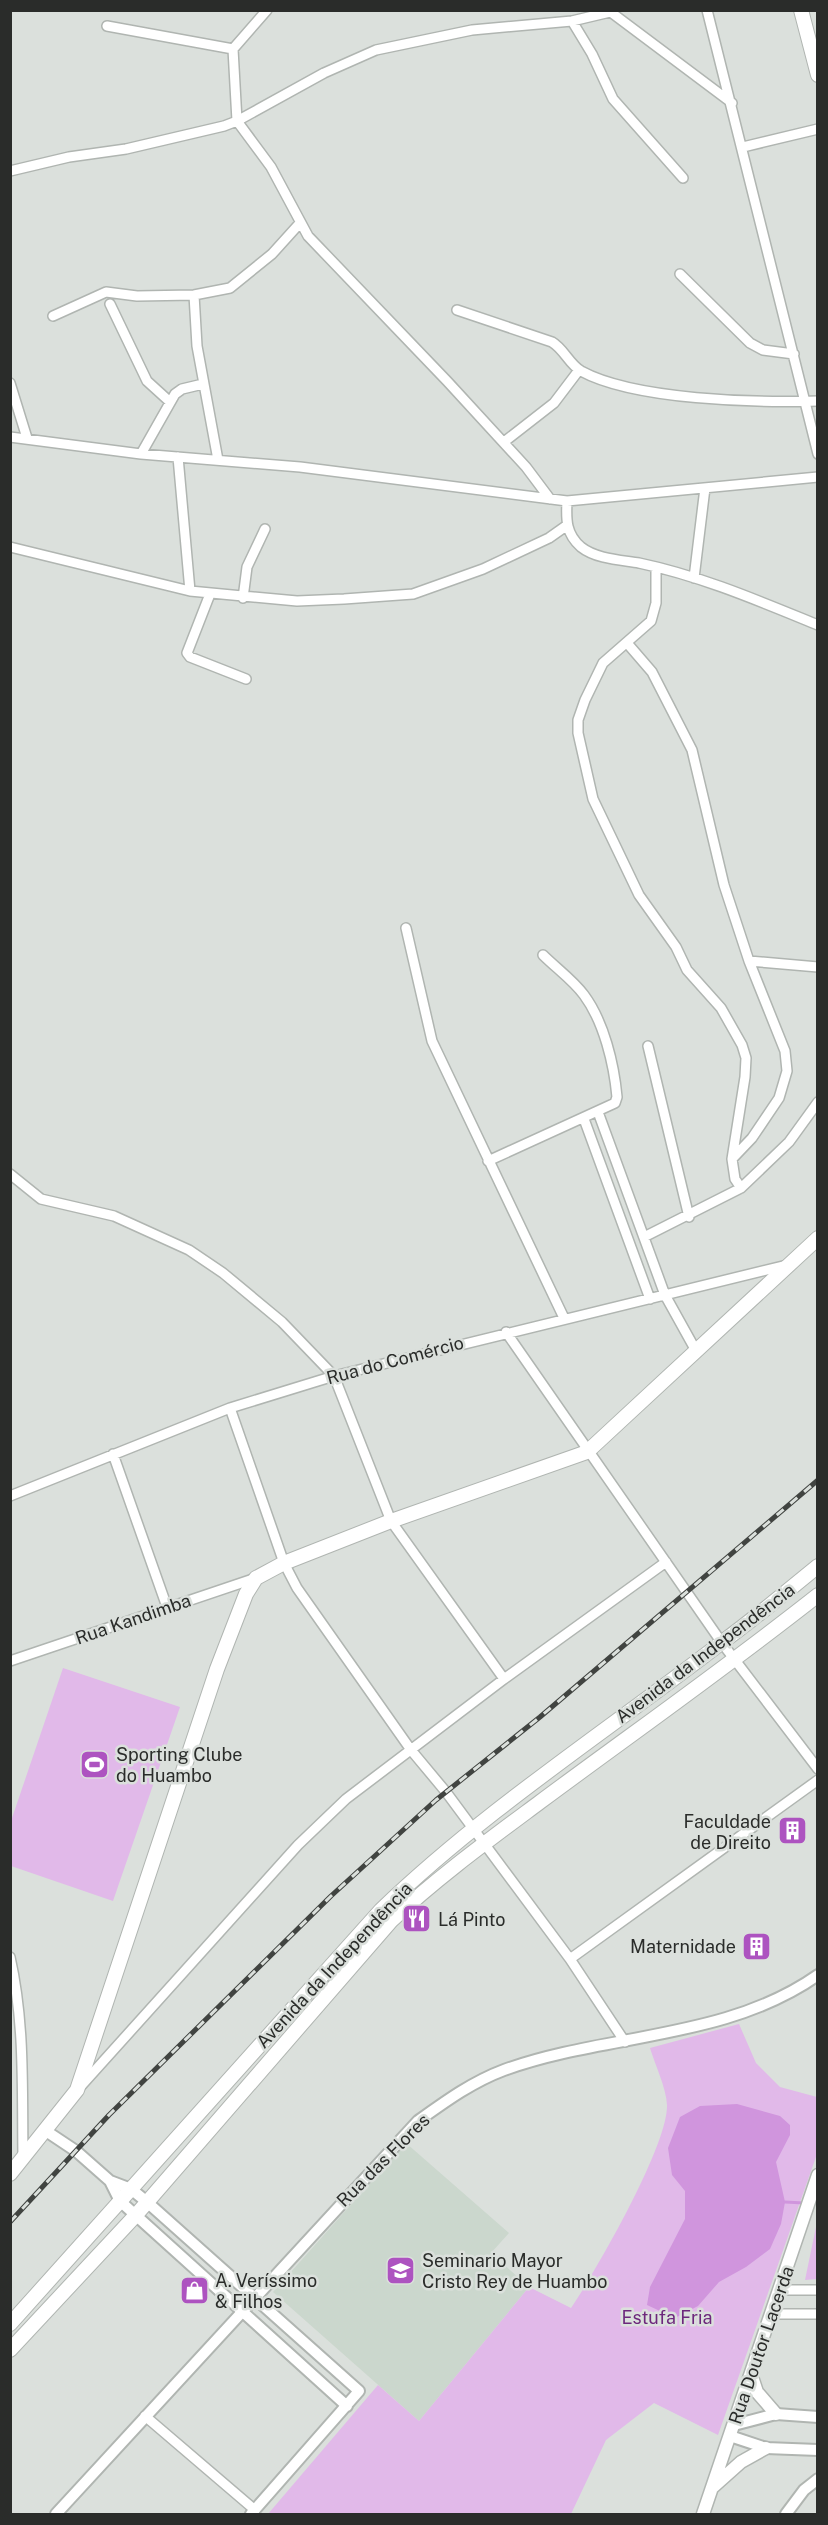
<svg xmlns="http://www.w3.org/2000/svg" width="828" height="2525" font-family="'Public Sans',sans-serif">
<style>
.built{fill:#cbd7cd}
.green{fill:#e1b9e9}
.water{fill:#d095dd}
.lines{fill:none;stroke-linecap:round;stroke-linejoin:round}
.stream{stroke:#d095dd;stroke-width:3}
.minor-casing{stroke:#b0b5b1;stroke-width:12}
.tertiary-casing{stroke:#b0b5b1;stroke-width:14}
.secondary-casing{stroke:#b0b5b1;stroke-width:15}
.primary-casing{stroke:#b0b5b1;stroke-width:16}
.minor{stroke:#fff;stroke-width:9}
.tertiary{stroke:#fff;stroke-width:10}
.secondary{stroke:#fff;stroke-width:12}
.primary{stroke:#fff;stroke-width:14}
.rail-casing{stroke:#414441;stroke-width:5}
.rail{stroke:#dbe0dc;stroke-width:3;stroke-dasharray:9;stroke-linecap:butt}
.labels{text-anchor:middle;dominant-baseline:central;stroke-width:5;stroke-linejoin:round;paint-order:stroke}
.street-label{font-size:18px;fill:#2a2c2a;stroke:#dbe0dc}
.poi-label{font-size:18px;fill:#2a2c2a;stroke:#dbe0dc;text-anchor:start}
.park-label{font-size:18px;fill:#6d277c;stroke:#dbe0dc}
</style>
<rect width="100%" height="100%" fill="#dbe0dc"/>
<path class="built" d="M406,2143L509,2233L491,2253L529,2287L419,2421L273,2292Z"/>
<path class="green" d="M63,1668L180,1707L113,1901L11,1866V1821Z
M739,2024L756,2063L780,2087L817,2097V2154L718,2435L654,2403L606,2440L571,2514H268L378,2385L419,2421L529,2287L571,2308C596,2271 668,2146 667,2105C666,2087 655,2065 650,2048Z
M817,2222V2279L805,2280Z"/>
<path class="water" d="M737,2104L780,2116L790,2125V2135L776,2162L785,2202L781,2224L770,2249L746,2267L719,2282L698,2306L675,2318L647,2305L650,2287L685,2219V2191L672,2175L668,2148L680,2117L700,2106Z"/>
<g class="lines">
<path class="stream" d="M785,2202L804,2203"/>
<defs>
<path id="minor" d="M267,10L233,49L237,121L271,167L308,236L447,381L526,467L550,499
M608,10L732,103
M707,10L818,454
M572,21L592,54L613,99L683,178
M107,26L233,49
M743,147L818,129
M10,171L69,157L126,149L224,126L237,121L324,73L376,50L472,30L572,21L610,12
M680,274L750,343L763,350L794,354
M194,295L197,346L218,460
M110,304L147,381L169,401
M457,310L552,342C564,349 569,364 581,371C634,400 756,403 818,401
M53,316L106,292L137,296L194,295L230,288L272,254L300,223
M10,383L27,438
M10,437L141,454L300,467L567,501L818,477
M504,442L554,403L579,370
M141,454L175,394L182,389L203,384
M178,457L190,591
M567,501C566,520 566,534 581,547C596,559 621,560 639,563C701,576 759,601 818,625
M10,547L190,591L297,601L344,599L413,594L483,569L549,538L566,526
M656,567V603L651,621L603,663L585,700L578,720V733L593,799L639,895L676,947L687,970L721,1008L742,1045L746,1058L745,1077L732,1159L735,1179L741,1188
M694,578L705,488
M210,594L187,653L190,657L246,679
M243,598L247,567L265,529
M627,643L652,672L692,750L724,885L749,961L785,1051L787,1071L779,1098L752,1138L732,1159
M406,928L432,1041L564,1318
M749,961L818,967
M648,1046L689,1217
M598,1112L665,1295L695,1349
M584,1119L650,1299
M488,1161L615,1103L617,1097C614,1064 604,1022 584,995C573,980 556,968 543,955
M10,1174L41,1199L114,1216L189,1250L223,1273L282,1322L334,1376L391,1521L504,1679
M644,1237L741,1188L789,1142L818,1102
M506,1332L722,1643L818,1769
M230,1408L284,1563L297,1588L411,1750L446,1792L570,1959L625,2042
M113,1454L167,1607
M10,1496L230,1408L334,1376L787,1265
M10,1661L256,1578
M10,1957C25,2023 22,2090 23,2158
M570,1959L818,1780
M81,2086L298,1845L346,1799L504,1679L666,1562
M779,2290H818
M772,2314H818
M145,2416L255,2510"/>
<path id="tertiary" d="M46,2131L76,2151L110,2181L131,2189L147,2202L359,2391L251,2514
M110,2181L120,2201L347,2406
M734,2425L776,2414L818,2417
M730,2436L766,2448L818,2450
M56,2514L418,2121C446,2101 472,2082 504,2070C606,2033 726,2040 818,1975
M786,2514L804,2490L818,2479"/>
<path id="secondary" d="M752,2377L757,2392L776,2414
M713,2487L741,2462L766,2448
M703,2514L818,2175"/>
<path id="primary" d="M801,10L818,75
M10,2174L77,2090L217,1669L246,1594L256,1578L284,1563L391,1521L587,1452L818,1238
M10,2324L381,1910C485,1810 607,1731 721,1643C754,1619 786,1592 818,1566
M10,2350L136,2215L391,1921C438,1877 489,1840 540,1802C633,1733 727,1667 818,1595"/>
</defs>
<use href="#minor" class="minor-casing"/>
<use href="#tertiary" class="tertiary-casing"/>
<use href="#secondary" class="secondary-casing"/>
<use href="#primary" class="primary-casing"/>
<use href="#minor" class="minor"/>
<use href="#tertiary" class="tertiary"/>
<use href="#secondary" class="secondary"/>
<use href="#primary" class="primary"/>
<defs>
<path id="rail" d="M10,2222L109,2115L331,1896L436,1800L540,1717L818,1480"/>
</defs>
<use href="#rail" class="rail-casing"/>
<use href="#rail" class="rail"/>
</g>
<defs>
<symbol id="stadium-square" viewBox="-11 -11 22 22"><rect x="-9" y="-9" width="18" height="18" rx="4" fill="#ad53c0" stroke="#dbe0dc"/><path d="M0-5a6.5 5 0 1 0 0 10a6.5 5 0 1 0 0-10ZM-3.5-1.8h7v3.6h-7Z" fill="#fff"/></symbol>
<symbol id="building-square" viewBox="-11 -11 22 22"><rect x="-9" y="-9" width="18" height="18" rx="4" fill="#ad53c0" stroke="#dbe0dc"/><path d="M-4-6H4V6H1V3H-1V6H-4ZM-2.5-4.3h1.7v1.8h-1.7ZM.8-4.3h1.7v1.8H.8ZM-2.5-1h1.7V.8h-1.7ZM.8-1h1.7V.8H.8Z" fill="#fff"/></symbol>
<symbol id="restaurant-square" viewBox="-11 -11 22 22"><rect x="-9" y="-9" width="18" height="18" rx="4" fill="#ad53c0" stroke="#dbe0dc"/><path d="M-5-6h1v4h1v-4h1v4h1v-4h1v5L-1.5 .5V6h-2V.5L-5-1ZM5-6V6H3V1.5H1.5Q1.5-4 5-6Z" fill="#fff"/></symbol>
<symbol id="university-square" viewBox="-11 -11 22 22"><rect x="-9" y="-9" width="18" height="18" rx="4" fill="#ad53c0" stroke="#dbe0dc"/><path d="M0-5L7-2L0 1L-7-2ZM-4 1L0 2.5L4 1V4Q0 6-4 4Z" fill="#fff"/></symbol>
<symbol id="shop-square" viewBox="-11 -11 22 22"><rect x="-9" y="-9" width="18" height="18" rx="4" fill="#ad53c0" stroke="#dbe0dc"/><path d="M-5-2.5h2.3a2.7 3.5 0 0 1 5.4 0H5L5.5 6h-11ZM-1.5-2.5h3a1.5 2.3 0 0 0-3 0Z" fill="#fff"/></symbol>
</defs>
<g fill-rule="evenodd">
<use href="#stadium-square" x="78" y="1748" width="33" height="33"/>
<use href="#building-square" x="776" y="1814" width="33" height="33"/>
<use href="#restaurant-square" x="400" y="1902" width="33" height="33"/>
<use href="#building-square" x="740" y="1930" width="33" height="33"/>
<use href="#university-square" x="384" y="2254" width="33" height="33"/>
<use href="#shop-square" x="178" y="2274" width="33" height="33"/>
</g>
<g class="labels">
<g class="street-label">
<text transform="translate(395 1360) rotate(-15)">Rua do Comércio</text>
<text transform="translate(133 1619) rotate(-19)">Rua Kandimba</text>
<text transform="translate(705 1653) rotate(-37)">Avenida da Independência</text>
<text transform="translate(334 1965) rotate(-47)">Avenida da Independência</text>
<text transform="translate(383 2160) rotate(-45)">Rua das Flores</text>
<text transform="translate(761 2345) rotate(-71)">Rua Doutor Lacerda</text>
</g>
<g class="poi-label">
<text x="116" y="1754">Sporting Clube<tspan x="116" dy="21">do Huambo</tspan></text>
<text x="771" y="1821" text-anchor="end">Faculdade<tspan x="771" dy="21">de Direito</tspan></text>
<text x="438" y="1919">Lá Pinto</text>
<text x="736" y="1946" text-anchor="end">Maternidade</text>
<text x="422" y="2260">Seminario Mayor<tspan x="422" dy="21">Cristo Rey de Huambo</tspan></text>
<text x="215" y="2280">A. Veríssimo<tspan x="215" dy="21">&amp; Filhos</tspan></text>
</g>
<g class="park-label">
<text x="667" y="2317">Estufa Fria</text>
</g>
</g>
<rect width="828" height="2525" fill="none" stroke="#2a2c2a" stroke-width="24"/>
</svg>
